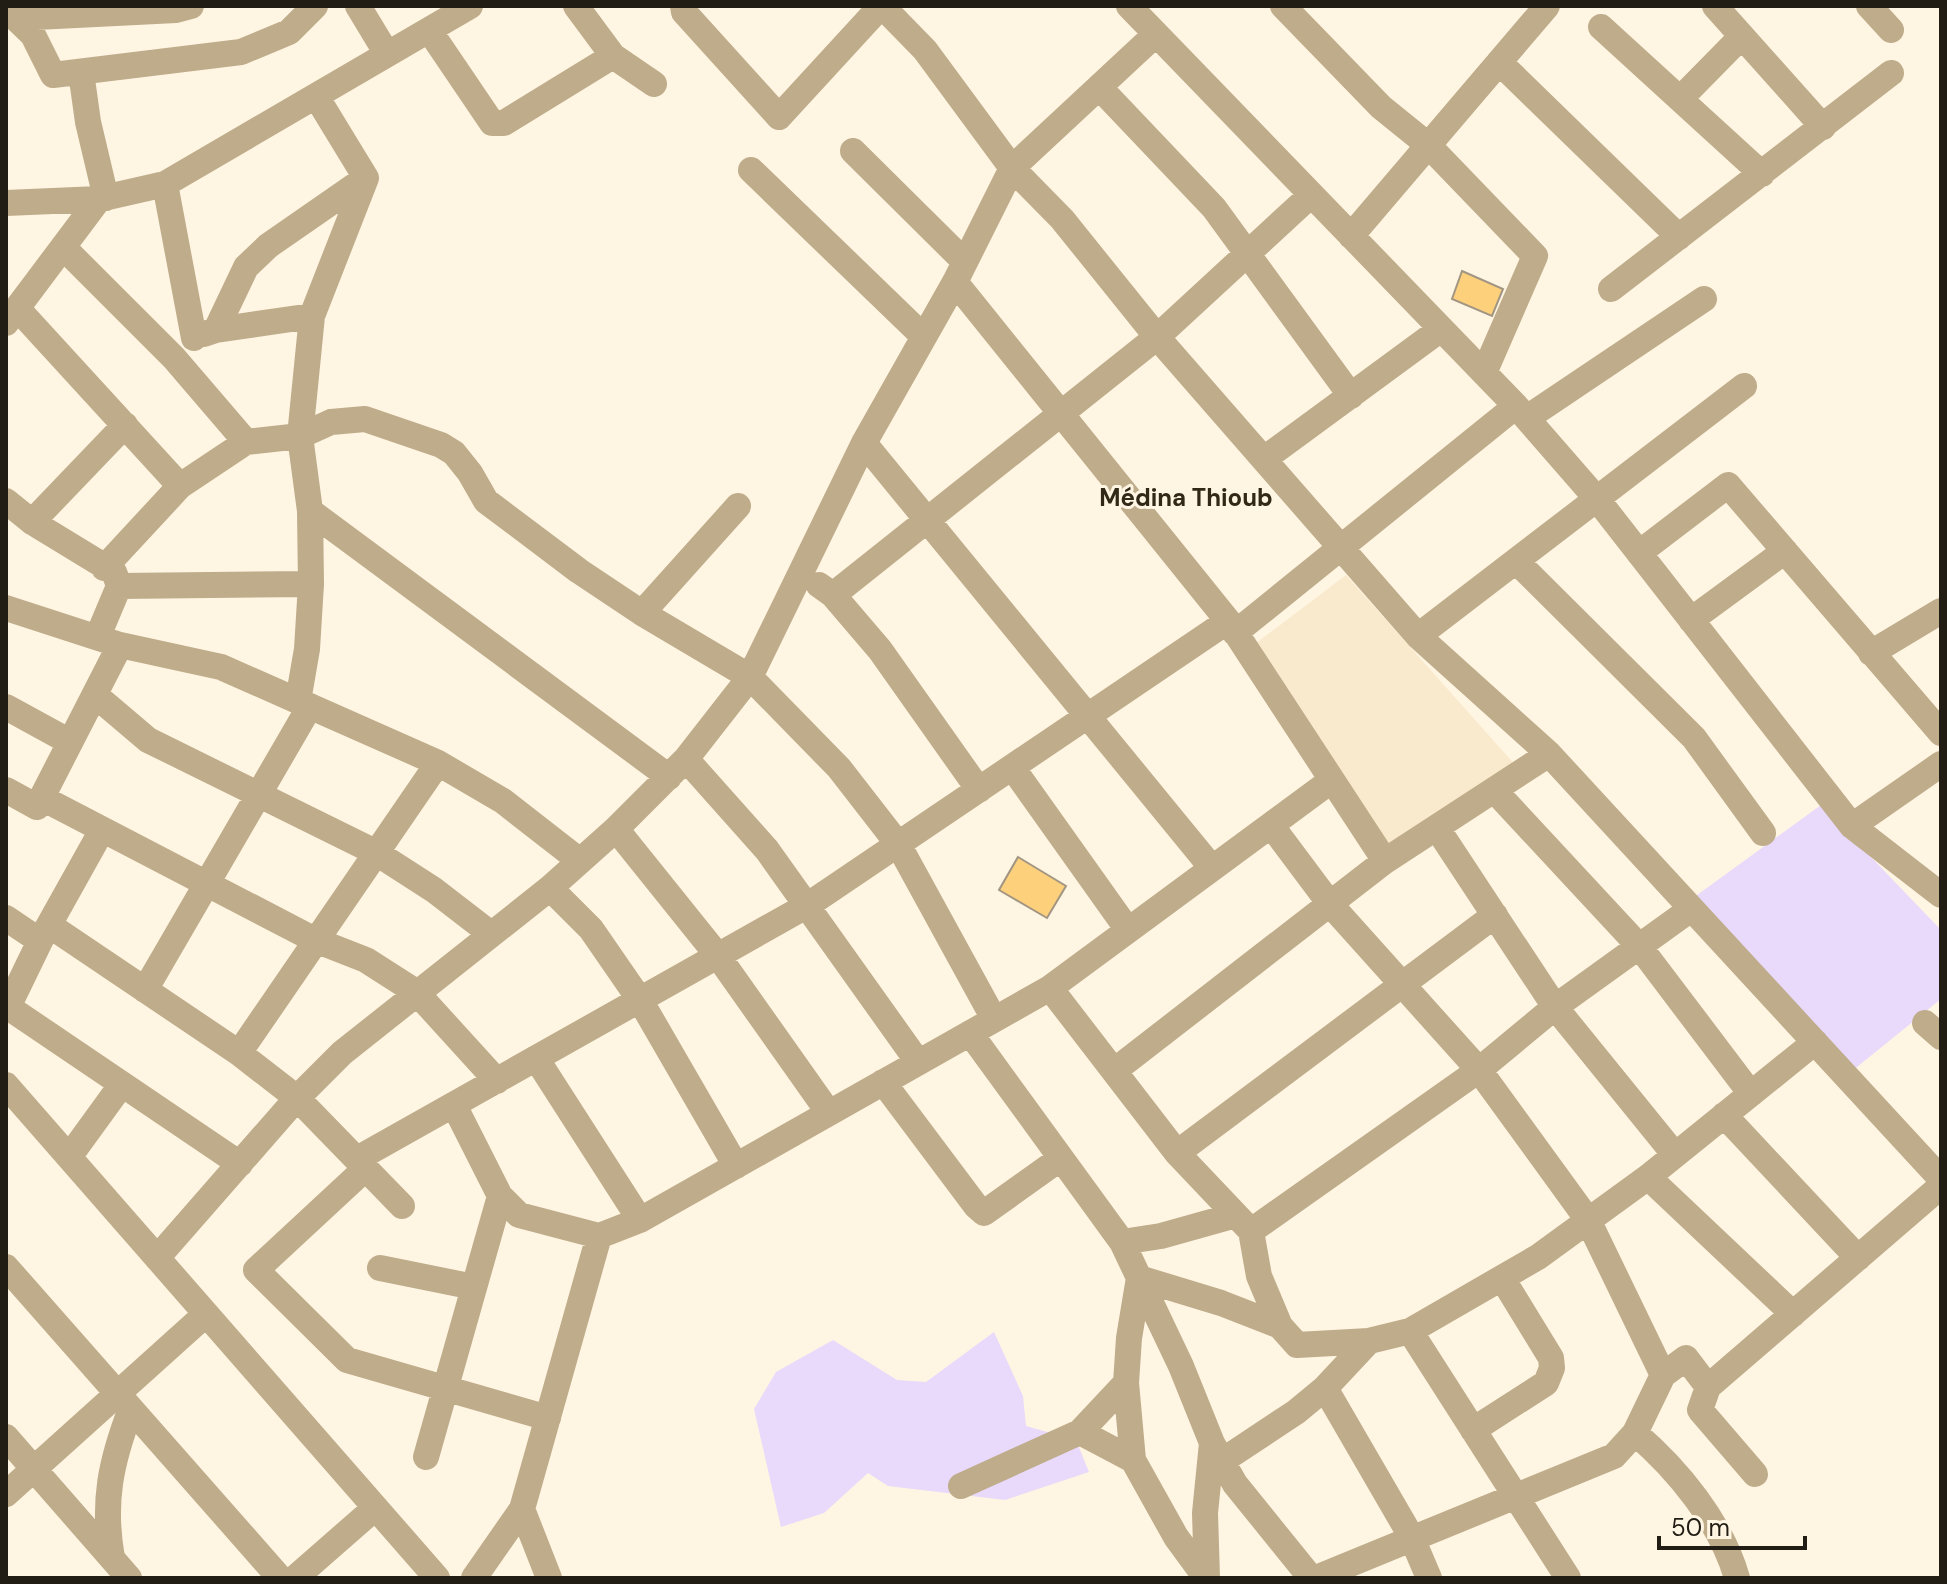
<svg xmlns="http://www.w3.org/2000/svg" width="1947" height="1584" font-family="'DM Sans',sans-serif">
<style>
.built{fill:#faeacd}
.green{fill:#e9dafc}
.building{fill:#fdd07c;stroke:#a29682;stroke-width:2}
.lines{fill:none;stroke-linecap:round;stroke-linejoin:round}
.minor{stroke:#bfac8a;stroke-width:26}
.labels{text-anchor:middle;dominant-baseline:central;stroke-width:6;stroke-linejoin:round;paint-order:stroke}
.quarter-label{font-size:24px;font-weight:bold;fill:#322817;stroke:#fff5e3}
</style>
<rect width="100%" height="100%" fill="#fff5e3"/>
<path class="built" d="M1346,575L1517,767L1392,850L1255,644Z"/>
<path class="green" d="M1821,805L1941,930V999L1852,1071L1693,898Z
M994,1332L1023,1396L1026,1426L1076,1440L1089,1472L1005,1500L888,1486L868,1473L824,1513L781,1527L754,1409L776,1372L833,1340L897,1380L926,1382Z"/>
<path class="building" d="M1462,271L1503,289L1492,316L1452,299Z
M1018,857L1066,886L1047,918L999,890Z"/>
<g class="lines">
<path class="minor" d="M358,6L387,54
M576,6L613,56L654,84
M683,6L684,12L779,117L881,6
M882,6L925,50L1012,168L1062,219L1157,337L1418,636L1549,754L1941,1179
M1129,6L1516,406L1597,499L1852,826L1941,895
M1283,6L1381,107L1428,145L1535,256L1484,373
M1715,6L1823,127
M1869,6L1891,30
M6,9L33,35L53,75L241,52L289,32L315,6
M16,18L176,10L191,6
M1601,27L1762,174
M429,30L492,123H504L613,56
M1499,62L1679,237
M81,72L88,122L106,198
M1099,87L1214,208L1351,396
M316,96L366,178
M1681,98L1742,36
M853,151L965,262
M751,170L924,337
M165,184L194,338
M6,203L99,199L165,184L470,6
M1351,236L1547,6
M63,247L174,358L246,442
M955,282L1228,621L1385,861
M1611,289L1891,73
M17,308L180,486
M6,323L99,199
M216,330L246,267L268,246L366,178
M204,334L216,330L312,316
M1527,418L1704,299
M864,443L1212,868
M1264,459L1441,329
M6,501L32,522L114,572L119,586L98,636
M310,511L669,777
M32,522L125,425
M1639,553L1728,485L1941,733
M1516,561L1694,738L1763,833
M104,568L180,486L246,442L300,436L331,422L365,419L441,445L454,453L470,473L486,501L579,571L642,613L750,677L839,768L898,844L994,1019
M819,585L833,595L880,650L979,790
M119,586L311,584
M833,595L1157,337L1311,195
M6,608L120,645L221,667L298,701L438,763L503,801L580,861
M642,613L738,506
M1691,620L1785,551
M1235,633L1516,406
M1418,636L1744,386
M1871,653L1941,611
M95,695L148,740L375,852L434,890L491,934
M298,701L307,649L311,584L310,511L300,436L312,316L366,178
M6,707L70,742
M686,759L767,850L918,1062
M1012,767L1128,930
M6,790L37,807L120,645
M1494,790L1639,946L1751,1094
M42,798L315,940L366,960L416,992L497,1081
M1271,825L1330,904L1479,1070L1588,1220L1663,1375
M1852,826L1941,764
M1437,828L1555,1007L1675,1155
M616,829L718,956L829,1113
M102,830L40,941L8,1007L240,1164
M550,888L591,929L640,1000L736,1166
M6,918L40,941
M49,925L239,1053L297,1098L402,1206
M1050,988L1177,1153L1251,1231L1259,1276L1280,1326L1297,1345L1369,1341L1410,1331L1538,1257L1648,1177L1815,1042
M145,990L310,706
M1925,1023L1941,1037
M970,1033L1122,1242L1181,1366L1212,1443L1222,1461L1235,1484L1311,1578
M239,1053L438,763
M536,1058L640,1220
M1114,1071L1385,861L1549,754
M883,1082L976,1206L984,1213L1061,1158
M6,1085L437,1578
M454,1105L500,1196L519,1215L599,1236L640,1220L1050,988L1332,780
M1724,1115L1858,1258
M1177,1153L1495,915
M69,1157L122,1084
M357,1159L808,905L1228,621
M366,1168L256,1270L347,1360L548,1418
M1648,1177L1793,1314
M1251,1231L1479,1070L1555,1007L1691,909
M1122,1242L1161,1236L1236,1215
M157,1258L297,1098L342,1053L550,888L616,829L686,759L750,677L864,443L955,282L1012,168L1156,34
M6,1267L280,1578
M380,1268L474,1287
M1410,1331L1568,1578
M1325,1388L1412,1538L1429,1578
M1473,1430L1546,1383L1552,1368L1551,1358L1502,1278
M1080,1432L1126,1383
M1635,1433C1678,1470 1721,1522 1737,1578
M6,1437L129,1578
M426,1457L500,1196
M1222,1461L1296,1412L1325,1388L1369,1341
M1755,1474L1700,1410L1708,1387L1941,1186
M961,1486L1080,1432L1133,1460
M6,1494L206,1314
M112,1558C102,1502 111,1461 131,1409
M295,1578L375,1508
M474,1578L522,1509
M549,1578L522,1509L599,1236
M1206,1578L1176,1537L1133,1460L1126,1383L1129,1338L1139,1278L1221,1303L1280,1326
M1207,1578L1205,1513L1212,1443
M1316,1578L1614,1456L1635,1433L1663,1375L1686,1358L1708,1387"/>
</g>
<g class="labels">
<g class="quarter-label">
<text x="1186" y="497">Médina Thioub</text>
</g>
</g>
<rect width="1947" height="1584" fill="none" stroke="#211d15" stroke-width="16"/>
<path d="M1659 1536v12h146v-12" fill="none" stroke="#211d15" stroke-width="4"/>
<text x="1671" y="1536" font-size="24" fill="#211d15" stroke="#fff5e3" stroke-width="6" paint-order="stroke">50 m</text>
</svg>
